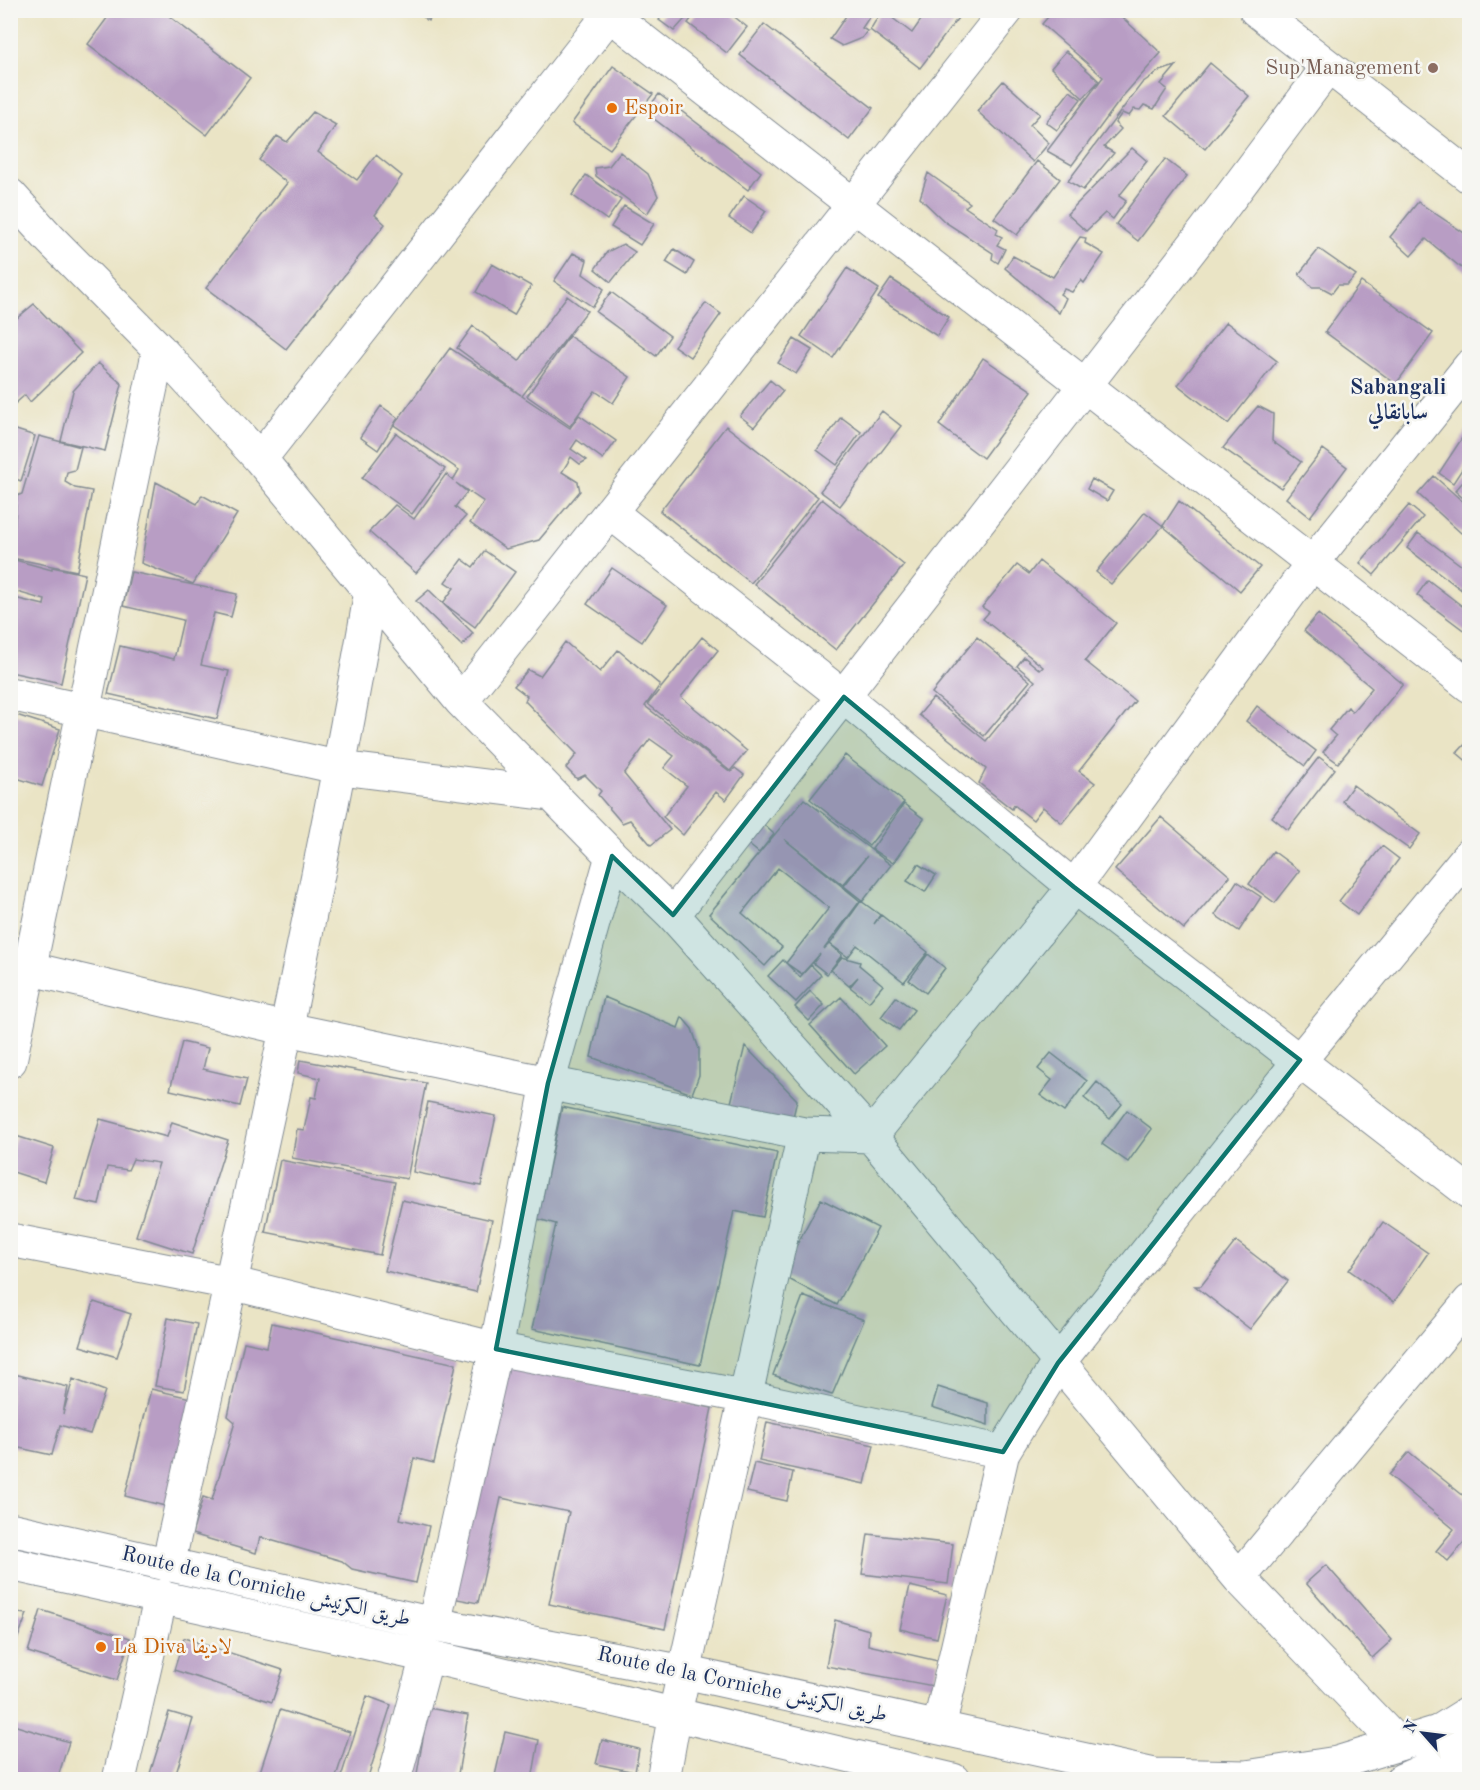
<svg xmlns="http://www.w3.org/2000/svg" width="1480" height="1790" font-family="'Old Standard TT',Amiri,serif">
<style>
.building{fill:#b89dc4}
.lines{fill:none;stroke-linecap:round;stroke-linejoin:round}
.minor-casing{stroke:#828a92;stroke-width:35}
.tertiary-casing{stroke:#828a92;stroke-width:35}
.minor{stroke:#fff;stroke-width:33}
.tertiary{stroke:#fff;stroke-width:33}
.marked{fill:#0f766e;fill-opacity:0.2;stroke:#0f766e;stroke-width:4.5;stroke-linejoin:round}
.education-dot{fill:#8d6e63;stroke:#f6f6f2;stroke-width:2}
.food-dot{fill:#e8710a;stroke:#f6f6f2;stroke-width:2}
.labels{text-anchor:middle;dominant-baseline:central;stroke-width:5;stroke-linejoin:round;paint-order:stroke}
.education-label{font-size:21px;fill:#785e54;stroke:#f6f6f2;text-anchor:end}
.food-label{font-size:21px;fill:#c56008;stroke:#f6f6f2;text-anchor:start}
.street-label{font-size:21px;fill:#1b2f5e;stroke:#f6f6f2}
.neighbourhood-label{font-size:22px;font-weight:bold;fill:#1b2f5e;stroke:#f6f6f2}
</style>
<rect width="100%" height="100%" fill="#f6f6f2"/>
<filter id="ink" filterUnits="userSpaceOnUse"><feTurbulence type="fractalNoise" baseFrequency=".0167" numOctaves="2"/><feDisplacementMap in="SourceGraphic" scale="12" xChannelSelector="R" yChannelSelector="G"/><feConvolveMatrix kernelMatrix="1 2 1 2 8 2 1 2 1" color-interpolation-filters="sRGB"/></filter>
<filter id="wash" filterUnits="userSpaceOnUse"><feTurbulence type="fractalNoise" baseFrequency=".008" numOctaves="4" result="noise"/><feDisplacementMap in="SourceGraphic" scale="24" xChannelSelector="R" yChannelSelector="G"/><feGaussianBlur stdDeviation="1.35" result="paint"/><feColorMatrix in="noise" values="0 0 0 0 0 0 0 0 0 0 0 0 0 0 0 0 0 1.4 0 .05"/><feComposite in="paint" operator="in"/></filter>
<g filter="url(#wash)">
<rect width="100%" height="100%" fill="#eae4c5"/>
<g id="blocks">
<path class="building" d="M113,10H161L250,78L207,135L88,44Z
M415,10H436L428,21Z
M666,10H693L674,31L659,20Z
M698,10H726L747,27L727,53L688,23Z
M846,10H874L862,28L867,31L862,38L842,46L830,39L848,13Z
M882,10L912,33L928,10H964L920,68L870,30Z
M1054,10H1114L1161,53L1123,96L1072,165L1047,151L1103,77L1042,24Z
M764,24L873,108L849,140L740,55Z
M1066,51L1099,81L1083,98L1051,68Z
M1210,63L1249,96L1205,149L1166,116Z
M613,66L653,94L610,149L572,123Z
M1176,66L1161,84L1167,89L1154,109L1144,105L1140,110L1134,109L1129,116L1122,113L1115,123L1121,129L1104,147L1114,153L1083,190L1068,181L1142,83L1159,71Z
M1003,81L1040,114L1030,125L1049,143L1033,162L977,111Z
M1070,91L1081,99L1057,130L1046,122Z
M659,94L761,172L748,190L645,112Z
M313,112L336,125L318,152L357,180L376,155L402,176L375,215L385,224L286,349L206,288L287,183L259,160L277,136L287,142Z
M1132,148L1147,161L1119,196L1126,201L1113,219L1105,213L1086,231L1067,214Z
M620,152L648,174L658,196L647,214L596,176L595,168L609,166Z
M1165,159L1187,176L1138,241L1116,224Z
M1037,161L1060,179L1017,235L994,218Z
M928,173L970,203L965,207L998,229L996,234L1002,237L997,245L1005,249L998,263L992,259L993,253L945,222L920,198Z
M586,175L621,200L607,220L572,195Z
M744,196L766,211L751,233L729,218Z
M1418,202L1470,237V275L1426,239L1411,256L1390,237Z
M624,206L654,224L640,245L611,227Z
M1080,237L1086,238L1085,243L1104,254L1084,283L1081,280L1072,292L1064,289L1060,294L1066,298L1059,313L1005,268L1013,256L1053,277Z
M623,244L635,252L611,282L595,269L607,252Z
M674,249L694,262L687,275L666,262Z
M1319,249L1356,275L1347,285H1338L1332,293L1321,287H1312L1299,274Z
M573,253L587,260L583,274L604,289L593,307L554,281Z
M492,264L531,286L514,315L476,292Z
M847,268L879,289L833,358L801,336Z
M891,279L949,317L937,336L878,298Z
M1361,282L1433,333L1396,384L1325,332Z
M611,292L670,336L656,356L596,312Z
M567,296L587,311L522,396L570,428L579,415L616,441L603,459L577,440L571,449L587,460L580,464L571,457L562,472L578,482L580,491L539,540L506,549L470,523L484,502L456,483L467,492L455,507L466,516L416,573L369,532L395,505L414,519L446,474L453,480L459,470L394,425L450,348L521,395L457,348L473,326L519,361Z
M706,303L721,314L690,357L674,346Z
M34,304L81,353L30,402L25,395L10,408V324Z
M1226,322L1277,361L1228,424L1178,385Z
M569,336L630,377L613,403L595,391L570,426L527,396Z
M794,339L812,350L796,374L778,363Z
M983,358L1032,391L983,458L939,425Z
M98,363L122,384L105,451L61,441L73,391Z
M770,380L783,391L754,427L740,416Z
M381,406L398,418L378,450L360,437Z
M1258,406L1273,414L1272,441L1301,462L1281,488L1223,448Z
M882,411L901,426L840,506L820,491Z
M841,417L861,432L837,465L817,450Z
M726,426L818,497L751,583L660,511Z
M1470,426V457L1453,483L1439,473Z
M10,428L35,436L21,481L10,477Z
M396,433L445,469L412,514L362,478Z
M39,436L81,447L75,470L67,472L65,482L75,488L92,491L77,571L12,558L17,496L22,494Z
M1323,449L1347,467L1310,517L1286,498Z
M1470,474V504L1455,491Z
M1434,476L1470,508V530L1461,533L1418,494Z
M1092,479L1113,491L1107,501L1087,489Z
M156,482L197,504L202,495L237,514L193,584L141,563Z
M822,499L904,565L836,650L754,584Z
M1179,501L1260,567L1240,591L1163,526L1111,584L1096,572L1145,512L1163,526Z
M1409,505L1423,517L1374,575L1360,563Z
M1418,533L1470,572L1467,594L1407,548Z
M485,551L515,572L475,627L443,603L454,588L445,582L462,559L473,567Z
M15,560L52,570V567L85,574L61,683L10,672V597L44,605L45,600L10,590V574Z
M1039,561L1116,623L1085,661L1135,701L1079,771L1095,783L1062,823L1043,807L1033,820L1014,805L1012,809L979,783L986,769L919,715L933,698L986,741L1035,681L1017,666L1024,657L1040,670L1043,667L983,619L989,612L982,607L1017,565L1029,574Z
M612,568L667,605L642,642L587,604Z
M131,572L237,594L231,617L214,613L201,665L229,671L217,719L108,694L120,646L174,659L183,620L123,606Z
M1428,580L1470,612V635L1417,595Z
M429,590L473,633L462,646L416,601Z
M1318,614L1403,684L1338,763L1323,752L1336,736L1329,730L1348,707L1352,712L1372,688L1304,631Z
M702,637L718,650L681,697L747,751L730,771L648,704Z
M977,637L1030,681L984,736L932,693Z
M565,642L600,672L618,650L660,685L645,706L728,770L731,772L735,768L744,775L726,800L716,792L683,835L663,817L687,786L664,768L674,756L650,739L624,774L670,830L651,845L630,820L622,823L598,795L601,791L585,775L577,779L566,768L577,754L525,701L527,696L514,686L528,670L540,676Z
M1257,706L1316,751L1305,766L1246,721Z
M10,713L60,729L42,786L10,776Z
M1470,739V764L1457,753Z
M845,755L904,802L869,846L810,799Z
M1319,757L1335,769L1288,830L1272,817Z
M1353,785L1420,834L1409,849L1342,801Z
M804,799L891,865L863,901L844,886L867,856L843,885L784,839L860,901L824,949L829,944L842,955L827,974L813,963L820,954L802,974L786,963L800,977L811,965L821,975L796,1002L768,976L783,960L786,963L829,908L778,868L742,913L782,947L765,966L709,914Z
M904,804L924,819L893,863L872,849Z
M1161,817L1230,876L1184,929L1115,870Z
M764,825L774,834L759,853L748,844Z
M1382,846L1399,859L1357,915L1339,901Z
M1273,851L1300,871L1275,903L1249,884Z
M918,864L936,875L925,892L907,881Z
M1237,881L1261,897L1239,931L1215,915Z
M861,901L880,915L874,924L881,915L928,952L904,982L857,945L848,957L830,944Z
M928,954L945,968L926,993L909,980Z
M842,957L860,962L859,965L883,985L869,1002L850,987L858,977L849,986L831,970Z
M810,991L824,1005L809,1021L795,1007Z
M604,997L678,1028L682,1017L692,1029L699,1049V1075L692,1094L591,1057Z
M841,997L885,1046L854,1074L810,1025Z
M896,997L914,1010L899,1030L881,1017Z
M182,1042L208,1048L203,1069L247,1079L240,1106L170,1090Z
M745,1046L797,1100L791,1126L729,1111Z
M1051,1053L1087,1081L1064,1112L1040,1095L1052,1080L1038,1069Z
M300,1060L426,1083L407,1179L292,1158L297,1129L304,1130L311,1097L316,1098L320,1078L298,1073Z
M1097,1082L1122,1104L1110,1119L1084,1098Z
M428,1102L496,1116L481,1186L413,1172Z
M562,1107L777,1153L763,1217L734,1211L700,1365L532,1329L556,1224L538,1219Z
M1127,1110L1152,1129L1128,1162L1102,1144Z
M100,1119L167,1137L172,1122L228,1140L192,1254L136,1236L159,1163L133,1159L128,1170L107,1167L99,1205L76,1200Z
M16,1136L54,1148L44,1182L10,1171V1155Z
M280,1160L395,1182L380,1255L265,1232Z
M821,1199L878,1228L837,1305L781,1275Z
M402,1200L492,1220L476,1292L385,1271Z
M1383,1222L1428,1253L1394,1302L1349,1270Z
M1236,1241L1288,1281L1250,1329L1195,1286H1201Z
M803,1296L864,1320L832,1395L773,1375Z
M94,1302L131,1314L117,1357L80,1346Z
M168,1318L197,1324L184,1391L155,1386Z
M272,1323L456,1364L434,1463L414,1458L400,1519L429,1526L416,1583L352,1569L342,1561L260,1537L256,1553L192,1534L203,1497L212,1500L235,1422L228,1416L244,1342L267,1347Z
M502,1363L712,1408L665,1629L549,1604L569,1512L501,1498L478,1603L452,1598Z
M10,1373L68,1387L63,1414L73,1379L105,1391L90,1434L60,1425L52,1455L10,1446Z
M938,1387L988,1403V1425L932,1407Z
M151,1389L195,1399L169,1507L125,1496Z
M767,1422L874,1445L865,1484L759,1461Z
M1409,1452L1470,1501V1535L1448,1561L1436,1551L1454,1529L1389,1475Z
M754,1463L793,1472L787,1501L747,1492Z
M868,1534L953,1544L948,1584L862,1574Z
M1326,1565L1392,1640L1372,1658L1306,1583Z
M910,1586L947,1595L937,1638L900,1629Z
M41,1610L130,1638L117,1680L28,1652Z
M10,1612L27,1614L14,1648H10Z
M835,1620L869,1630L868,1645L938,1661L933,1686L826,1666Z
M184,1638L283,1670L272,1702L174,1670Z
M367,1696L391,1705L367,1780H340Z
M428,1708L468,1715L457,1780H416Z
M280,1710L350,1732L335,1780L258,1778Z
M169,1712L193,1719L174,1780H148Z
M10,1724L69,1742L57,1780H10Z
M505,1732L539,1740L532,1780H494Z
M602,1740L639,1749L635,1772L596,1764Z"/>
</g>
</g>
<g filter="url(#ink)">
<use href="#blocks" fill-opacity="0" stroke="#828a92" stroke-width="1.5"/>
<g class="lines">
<defs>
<path id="minor" d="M604,10L1470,686
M1256,10L1470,177
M10,195L50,239L159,349L260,459L461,701L612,856L673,915L871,1136L1239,1578L1398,1744
M260,459L613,10
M610,512L844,697L1074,887L1470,1193
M10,694L341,768L550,794
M461,701L1007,10
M673,915L1205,231L1328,67
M10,964L287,1029L548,1083L804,1134L871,1136L1074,887L1313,562L1470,366
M10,1061L159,349
M10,1240L231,1283L496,1349L747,1397L1003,1452
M168,1565C240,1241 315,918 371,591
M1239,1578L1470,1301
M434,1624L496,1349L548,1083L612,856
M939,1727L1003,1452L1058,1363L1300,1060L1470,854
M119,1780L161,1596
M394,1780L427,1656
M663,1780L675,1713L804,1134"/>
<path id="tertiary" d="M10,1529L434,1624L684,1672L1155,1775L1246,1777L1337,1763L1438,1732L1470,1712
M10,1564L427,1656L953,1780
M1402,1780L1470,1750"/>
</defs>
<use href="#minor" class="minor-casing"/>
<use href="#tertiary" class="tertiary-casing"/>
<use href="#minor" class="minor"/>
<use href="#tertiary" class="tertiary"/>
</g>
</g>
<path class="marked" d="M844,697L1074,887L1300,1060L1058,1363L1003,1452L496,1349L548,1083L612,856L673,915Z"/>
<circle class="education-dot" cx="1433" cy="68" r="6"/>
<g class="food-dot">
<circle cx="612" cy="108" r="6"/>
<circle cx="101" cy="1647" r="6"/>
</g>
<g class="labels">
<g class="education-label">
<text x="1421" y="68">Sup'Management</text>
</g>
<g class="food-label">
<text x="624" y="108">Espoir</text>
<text x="113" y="1647">La Diva لاديفا</text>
</g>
<g class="street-label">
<text transform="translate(266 1587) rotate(13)">Route de la Corniche طريق الكرنيش</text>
<text transform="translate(742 1685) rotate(12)">Route de la Corniche طريق الكرنيش</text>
</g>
<g class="neighbourhood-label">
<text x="1398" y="388">Sabangali<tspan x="1398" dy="25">سابانقالي</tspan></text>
</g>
</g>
<rect width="1480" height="1790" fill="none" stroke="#f6f6f2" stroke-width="36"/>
<g transform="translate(1423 1733) rotate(298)" stroke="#f6f6f2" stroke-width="4.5" paint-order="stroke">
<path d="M0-4.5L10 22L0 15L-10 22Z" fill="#1b2f5e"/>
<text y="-9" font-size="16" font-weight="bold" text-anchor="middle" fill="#1b2f5e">N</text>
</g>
</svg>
